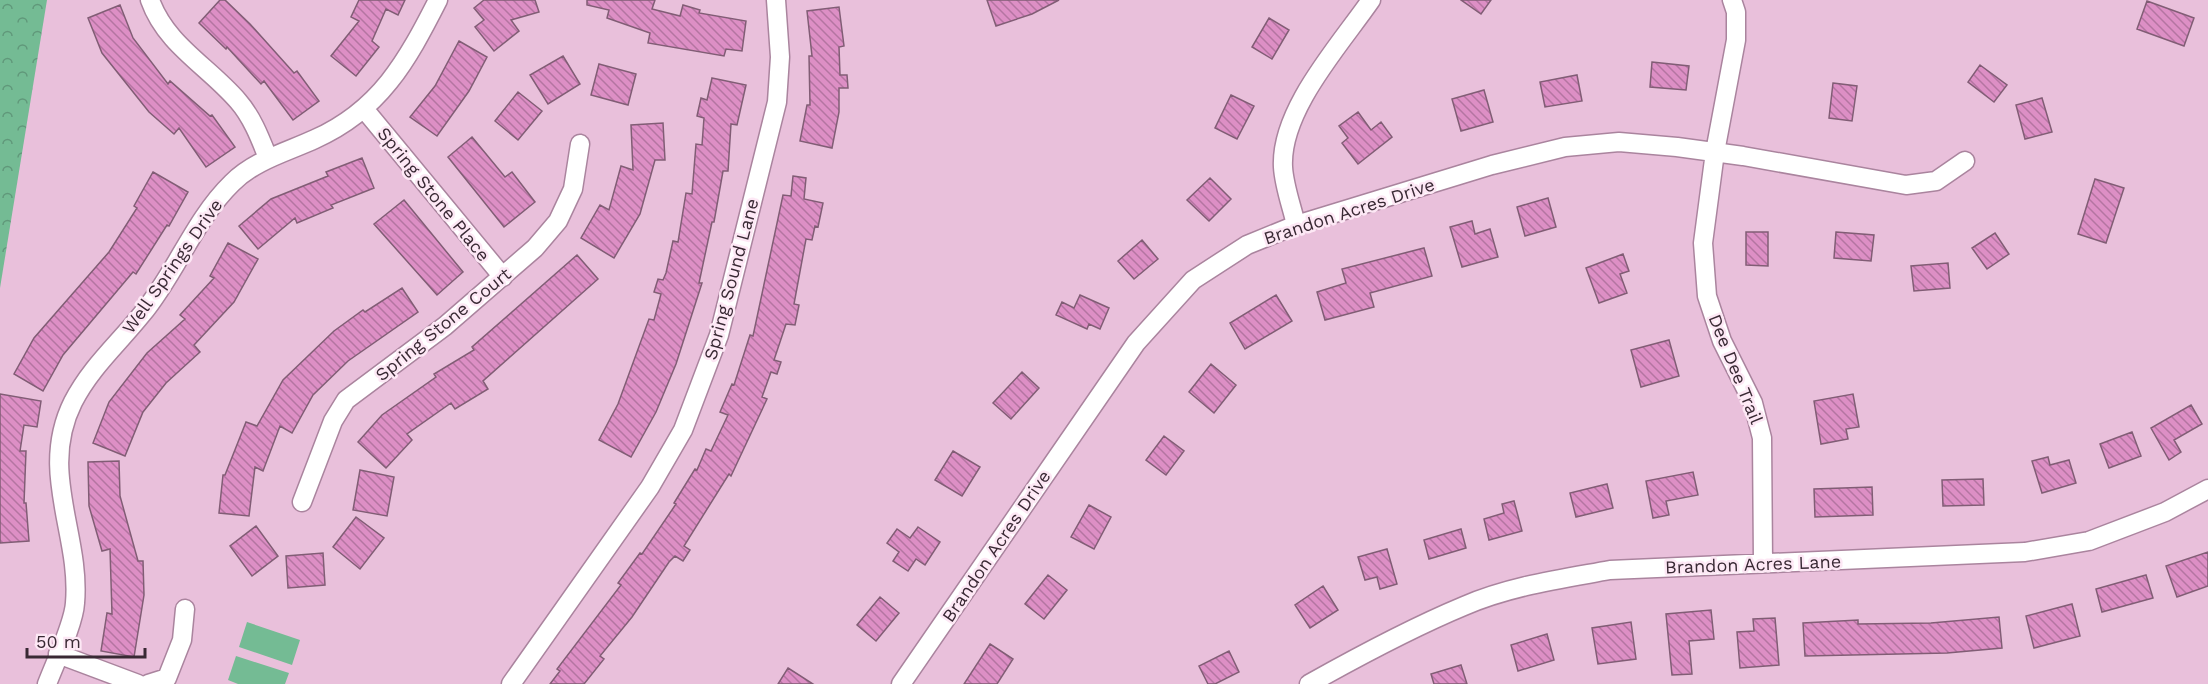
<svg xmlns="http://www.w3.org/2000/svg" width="2208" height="684" font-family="'Work Sans',sans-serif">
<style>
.forest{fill:url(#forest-crowns)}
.garden{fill:#74bb94}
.building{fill:url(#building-back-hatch);stroke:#815d75;stroke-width:1.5}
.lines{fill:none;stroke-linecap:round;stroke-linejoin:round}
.minor-casing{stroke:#aa849e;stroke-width:21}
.minor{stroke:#fff;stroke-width:18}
.labels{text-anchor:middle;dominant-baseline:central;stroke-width:5;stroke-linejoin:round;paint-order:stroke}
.street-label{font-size:18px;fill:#392934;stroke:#fde8f5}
</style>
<defs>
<pattern id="forest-crowns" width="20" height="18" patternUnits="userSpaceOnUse" patternTransform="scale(1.5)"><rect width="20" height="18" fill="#74bb94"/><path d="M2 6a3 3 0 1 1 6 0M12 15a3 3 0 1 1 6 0" fill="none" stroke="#60987a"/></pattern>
<pattern id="building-back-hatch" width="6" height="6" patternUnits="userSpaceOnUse" patternTransform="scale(1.5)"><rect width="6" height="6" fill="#dd8fc5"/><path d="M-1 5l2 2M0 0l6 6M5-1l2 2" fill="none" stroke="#b475a1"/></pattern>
</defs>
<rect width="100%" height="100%" fill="#e9c0db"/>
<path class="forest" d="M0,0H47L0,288Z"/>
<path class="garden" d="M247,622L300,640L292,665L239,647Z
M236,656L289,673L285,684H238L228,680Z"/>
<path class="building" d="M220,0H225L250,24L294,73L297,71L319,101L293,120L264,81L261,84L227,47L226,49L199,23Z
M359,0H405L398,15L386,9L372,41L379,47L356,76L331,56L359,21L351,17Z
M484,0H535L539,12L511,20L519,31L494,51L475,27L484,20L474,8Z
M587,0H655L652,9L680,16L683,5L700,10L699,13L746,21L742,51L726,49L724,56L648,43L650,33L607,18L609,10L587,5Z
M987,0H1059L1032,14L996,26Z
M1461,0H1491L1481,14Z
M2147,1L2194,18L2184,46L2137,29Z
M120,5L133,38L168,84L170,81L210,116L212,115L235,147L206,167L179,128L174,134L149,112L102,53L88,18Z
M839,7L844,46L839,47L840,75H847L848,88H839V112L832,148L800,141L807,105H810L809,56H812L807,11Z
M1269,18L1289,30L1272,59L1252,47Z
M459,41L487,57L469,91L437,136L410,117L435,86Z
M563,56L580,84L548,104L530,75Z
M1652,62L1689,66L1686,90L1650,87Z
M599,64L636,74L628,105L591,95Z
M1980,65L2007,85L1994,102L1968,82Z
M1577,75L1582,101L1545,107L1540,82Z
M712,78L746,85L737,125L731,124L728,171H723L714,222H712L699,283H702L676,364L656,412L631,457L599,440L618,404L649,319L654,320L661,294L654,292L658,279L663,280L666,273L673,241L678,242L686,193L692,194L696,144L702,145L704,118L697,116L701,98L707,100Z
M1833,83L1857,86L1852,121L1829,118Z
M1484,90L1493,122L1461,131L1452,99Z
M518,92L542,111L518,140L495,121Z
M1231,95L1254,106L1237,139L1215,128Z
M2042,98L2052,132L2025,139L2016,105Z
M1358,112L1371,130L1381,122L1392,137L1358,164L1342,143L1348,138L1339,126Z
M663,123L665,160H655L640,214L614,258L581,238L600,205L609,210L621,166L633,170L631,125Z
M472,137L505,177L512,172L535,202L504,227L448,157Z
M362,158L374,188L331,205L333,208L297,223L295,218L258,249L239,226L271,199L328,176L326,172Z
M153,172L188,192L169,226L167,225L136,274L133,272L63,355L43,391L14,374L34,338L109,252L137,208L134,206Z
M793,176L806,178L804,199L823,203L818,227L815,226L812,240L806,239L794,304L799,305L795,325L786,324L774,360L781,362L777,374L771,372L762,397L767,399L731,476L729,474L684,546L690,550L683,561L675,556L669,562L632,617L600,656L604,659L584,684H550L560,671L557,669L621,585L618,583L640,553L642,554L676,504L674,503L695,469L697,470L706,449L711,451L728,415L720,412L732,384L734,385L750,335L753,336L783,195L791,196Z
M1210,178L1231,199L1209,221L1187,200Z
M2095,179L2124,188L2106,243L2078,234Z
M1548,198L1556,227L1525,236L1517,207Z
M404,200L463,272L437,295L374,224Z
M1472,221L1475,234L1490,229L1498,257L1462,267L1450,227Z
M1746,232H1768V266L1746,265Z
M1836,232L1874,235L1871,261L1834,258Z
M1995,233L2009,254L1987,269L1972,248Z
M1142,240L1158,259L1134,279L1118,261Z
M228,243L258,259L234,302L194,345L200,352L166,383L143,412L125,456L93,443L109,402L147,353L185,319L180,315L214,278L210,276Z
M1424,248L1432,276L1370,293L1374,307L1325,320L1317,292L1346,283L1342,269Z
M1623,254L1629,271L1620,274L1627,293L1599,303L1586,268Z
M577,255L598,279L483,381L488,389L455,409L451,403L407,434L412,440L386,468L358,442L382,415L436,377L434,374L474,350L472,347Z
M1948,263L1950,288L1914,291L1911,266Z
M402,288L418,312L348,361L313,395L292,433L280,426L263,471L255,467L249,516L219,513L223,475H225L246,422L257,426L283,380L334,331L363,310L365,312Z
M1080,295L1109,308L1100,329L1089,324L1087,329L1056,315L1062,302L1074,308Z
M1276,295L1292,321L1245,349L1230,323Z
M1669,340L1679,376L1641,387L1631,350Z
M1211,364L1236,385L1214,413L1189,392Z
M1022,372L1039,388L1011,419L993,403Z
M0,394L41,401L37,427L24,425L20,451H26L24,503H26L29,541L0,543Z
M1853,394L1859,427L1846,429L1848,439L1821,444L1814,401Z
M2191,405L2202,424L2174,440L2181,452L2169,460L2151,428Z
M2132,432L2141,456L2109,468L2100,444Z
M1164,436L1184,451L1166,475L1146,460Z
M953,451L980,467L962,496L935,480Z
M2048,457L2050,465L2069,460L2076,483L2042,493L2032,461Z
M119,461L120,496L138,561H143L144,595L134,657L101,651L107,613L112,614L110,549L102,551L89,506L88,462Z
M360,470L394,477L387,516L353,510Z
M1693,472L1698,495L1666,501L1669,515L1653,518L1646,481Z
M1983,479L1984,505L1943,506L1942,480Z
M1607,484L1613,508L1576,517L1570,493Z
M1872,487L1873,515L1815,517L1814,489Z
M1514,501L1522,531L1489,540L1484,519L1504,513L1502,504Z
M1089,505L1111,517L1094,549L1071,537Z
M356,517L384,538L360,569L333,547Z
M256,526L278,556L252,576L230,546Z
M918,527L940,542L925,565L916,559L908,571L893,561L899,552L887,543L897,529L910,538Z
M1461,529L1466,548L1429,559L1424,540Z
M1387,549L1397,584L1380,589L1377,577L1365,580L1358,557Z
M2208,552V586L2177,597L2166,566Z
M323,553L325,585L288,588L286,556Z
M1048,575L1067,590L1044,619L1025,604Z
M2146,575L2153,598L2102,612L2096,589Z
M1323,586L1338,610L1310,628L1295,605Z
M880,597L899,613L876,641L857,625Z
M2072,604L2080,636L2034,648L2026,616Z
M1711,610L1714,639L1689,641L1692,674L1672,675L1666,614Z
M1999,617L2002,648L1947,653L1805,656L1803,623L1858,620V624L1931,623Z
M1775,618L1779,665L1740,668L1737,632L1754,631L1753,619Z
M1631,622L1636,659L1598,664L1592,628Z
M1547,634L1554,660L1518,671L1511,645Z
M990,644L1013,659L997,684H964Z
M1229,651L1239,672L1215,684H1208L1199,666Z
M1461,665L1467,684H1434L1431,674Z
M788,668L813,684H778Z"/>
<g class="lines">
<defs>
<path id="minor" d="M150,0C166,45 208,66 238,101C252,117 260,138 268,158
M1732,0L1736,12V40L1715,152L1703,243L1707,296L1722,341L1753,403L1762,438L1763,562
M365,110L503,277
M1296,225C1292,207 1284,186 1283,167C1280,110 1340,45 1371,0
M302,502L333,421L346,400L445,326L535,248L558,221L573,189L580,144
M58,654L138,684
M47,684C55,663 74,623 75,603C81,534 38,472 73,402C91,367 118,344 142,314C176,273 194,220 232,183C255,160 287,152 315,139C380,110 407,61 438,0
M148,684L167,678L182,640L185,609
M511,684L650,487L683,430L719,335L777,102L780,57L776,0
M901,684L1136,343L1193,280L1247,245L1296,225L1492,165L1565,147L1619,142L1677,147L1743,156L1906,185L1936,181L1965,161
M1309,684C1359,656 1411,628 1464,606C1510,586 1561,579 1610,570L2025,552L2089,541L2165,512L2208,489"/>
</defs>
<use href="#minor" class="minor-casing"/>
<use href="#minor" class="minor"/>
</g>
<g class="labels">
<g class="street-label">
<text transform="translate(434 194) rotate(51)">Spring Stone Place</text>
<text transform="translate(1349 211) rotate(-18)">Brandon Acres Drive</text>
<text transform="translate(172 266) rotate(-55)">Well Springs Drive</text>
<text transform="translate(731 279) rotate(-75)">Spring Sound Lane</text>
<text transform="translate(443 324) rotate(-39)">Spring Stone Court</text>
<text transform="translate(1736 369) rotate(68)">Dee Dee Trail</text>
<text transform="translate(996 546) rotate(-56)">Brandon Acres Drive</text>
<text transform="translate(1753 564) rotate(-2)">Brandon Acres Lane</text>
</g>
</g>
<path d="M27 648v9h118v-9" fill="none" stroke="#392934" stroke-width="3"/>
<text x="36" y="648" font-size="18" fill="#392934" stroke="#fde8f5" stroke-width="4.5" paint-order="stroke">50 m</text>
</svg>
